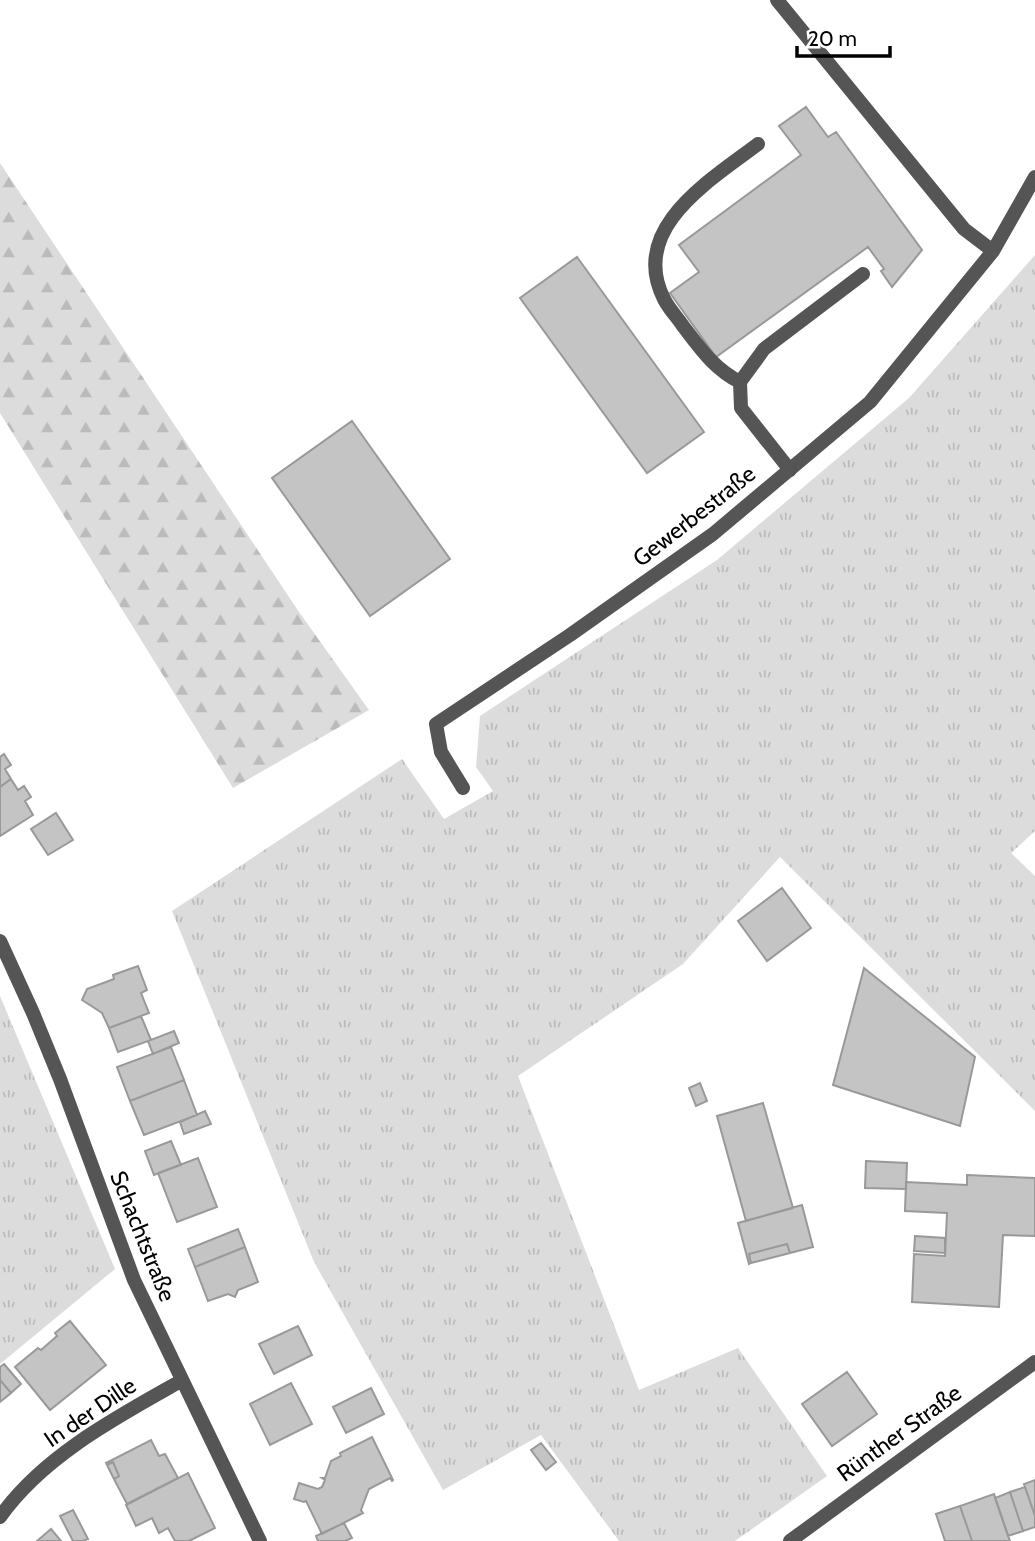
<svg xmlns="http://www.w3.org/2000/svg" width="1035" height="1541" font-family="Cabin,sans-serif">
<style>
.grass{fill:url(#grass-tufts)}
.forest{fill:url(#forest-firs)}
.building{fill:#c4c4c4;stroke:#999;stroke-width:2}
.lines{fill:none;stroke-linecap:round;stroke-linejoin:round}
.service{stroke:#555;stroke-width:14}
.minor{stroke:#555;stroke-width:14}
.labels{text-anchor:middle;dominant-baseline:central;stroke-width:5;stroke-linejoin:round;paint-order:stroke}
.street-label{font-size:23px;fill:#000;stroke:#fff}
</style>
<defs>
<pattern id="grass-tufts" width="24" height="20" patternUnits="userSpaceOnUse" patternTransform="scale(1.75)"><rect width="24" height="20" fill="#dcdcdc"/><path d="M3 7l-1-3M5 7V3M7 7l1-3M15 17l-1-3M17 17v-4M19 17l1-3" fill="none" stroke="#bbb"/></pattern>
<pattern id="forest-firs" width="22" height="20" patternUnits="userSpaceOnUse" patternTransform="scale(1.75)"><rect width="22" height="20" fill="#dcdcdc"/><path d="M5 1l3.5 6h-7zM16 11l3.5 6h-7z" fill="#bbb"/></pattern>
</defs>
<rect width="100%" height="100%" fill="#fff"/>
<path class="grass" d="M1035,255V831L1011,853L1035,876V1111L780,857L683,964L518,1076L639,1390L738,1348L827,1476L735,1541H619L541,1435L443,1490L314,1262L172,911L402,759L444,819L493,791L476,767L480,716L717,560L909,398Z
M0,996L115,1269L0,1364Z"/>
<path class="forest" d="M0,163L299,612L369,710L233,788L0,413Z"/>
<path class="building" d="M806,107L828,137L836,132L922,250L892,287L881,271L884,269L868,247L716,357L670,293L699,272L679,245L801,155L779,126Z
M577,257L704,432L647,473L520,298Z
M352,421L450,559L370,616L272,478Z
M4,754L11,765L5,769L11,779L0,787V757Z
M11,779L18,790L24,786L31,797L25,801L33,815L0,836V787Z
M56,813L73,840L48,855L31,829Z
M782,888L811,928L767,961L738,921Z
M138,966L147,990L141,993L149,1013L109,1028L102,1013L82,1000L87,989L114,979L113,975Z
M864,968L975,1057L960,1126L833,1085Z
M141,1016L151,1040L118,1052L109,1028Z
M174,1031L179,1043L153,1054L148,1041Z
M171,1047L184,1080L130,1101L117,1067Z
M184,1080L197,1115L144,1135L130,1101Z
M700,1083L707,1101L696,1106L689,1088Z
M763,1103L793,1208L746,1221L717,1116Z
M205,1111L211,1124L184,1134L180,1122Z
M171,1141L181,1165L154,1175L145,1151Z
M198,1158L217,1207L177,1222L158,1173Z
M866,1161L907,1163L906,1189L865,1188Z
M967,1175L1035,1178V1236L1003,1235L999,1307L912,1302L914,1254L945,1256L947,1213L905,1211L906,1182L967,1185Z
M802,1205L813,1247L790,1253L787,1244L749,1254L751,1263L749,1264L738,1223Z
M238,1229L245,1247L195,1267L188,1249Z
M915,1236L945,1238V1253L914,1251Z
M787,1244L790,1253L751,1263L749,1254Z
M245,1247L258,1282L238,1290L235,1297L228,1294L208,1301L195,1267Z
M70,1321L106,1365L50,1410L15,1367L38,1348L41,1350L57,1336L55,1333Z
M298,1326L312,1355L274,1374L259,1344Z
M4,1364L21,1384L11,1393L0,1380V1367Z
M847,1372L877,1414L832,1446L802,1404Z
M0,1380L11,1393L0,1402Z
M291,1383L312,1424L270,1445L250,1404Z
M371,1388L384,1414L346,1433L333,1407Z
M372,1437L393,1480L392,1481L390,1478L369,1489L361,1510L363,1513L322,1534L306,1501L304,1502L294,1499L299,1483L318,1489L322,1487L325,1480L322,1478H325L331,1461L341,1456L340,1453Z
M151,1440L159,1456L165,1454L178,1478L127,1504L114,1479L119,1476L113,1462L107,1465L106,1463Z
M541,1443L556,1462L546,1470L531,1450Z
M113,1462L119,1476L114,1479L107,1465Z
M188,1473L215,1528L189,1541H175L168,1528L159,1533L152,1518L136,1526L126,1505Z
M1035,1480V1516L1024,1484Z
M1025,1487L1035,1516V1527L1023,1531L1010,1492Z
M1010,1492L1023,1531L1008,1536L995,1498Z
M994,1494L1010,1541H972L960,1506Z
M960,1506L972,1541H945L936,1514Z
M73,1510L88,1539L83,1541H73L60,1516Z
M344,1523L352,1538L345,1541H318L316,1536Z
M51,1529L61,1541H37Z"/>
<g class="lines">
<path class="service" d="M740,382C714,369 700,348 683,326C677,317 669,309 664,299C628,228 711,180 758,144
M790,470L741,408L740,382L764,349L863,274"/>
<path class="minor" d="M777,0L964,229L993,251
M463,788L441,752L436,724L570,635L713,534L870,402L993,251L1035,177
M0,941L33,1013L60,1079L134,1280L260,1541
M0,1517C43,1456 117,1417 181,1381
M790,1541L1035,1362"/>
</g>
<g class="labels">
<g class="street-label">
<text transform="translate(694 516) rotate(-38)">Gewerbestraße</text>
<text transform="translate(143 1236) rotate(68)">Schachtstraße</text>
<text transform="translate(90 1412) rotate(-34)">In der Dille</text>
<text transform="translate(899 1433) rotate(-36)">Rünther Straße</text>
</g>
</g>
<path d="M797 46v10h93v-10" fill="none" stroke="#000000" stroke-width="3.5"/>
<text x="808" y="46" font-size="21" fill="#000000" stroke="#ffffff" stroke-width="5" paint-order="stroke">20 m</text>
</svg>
